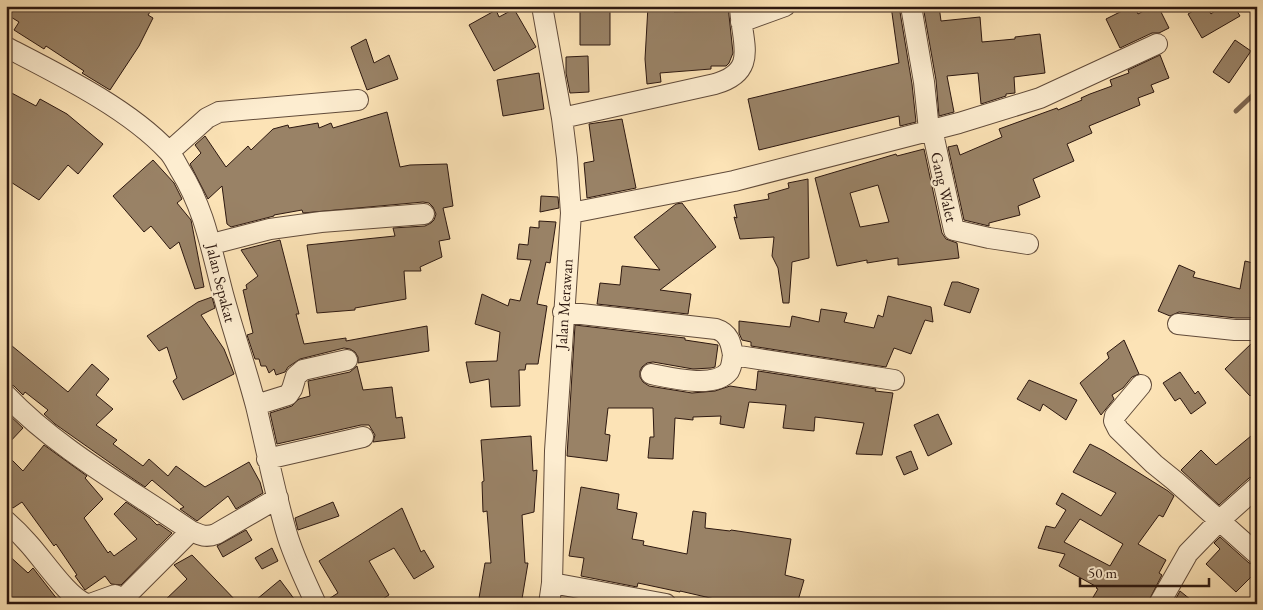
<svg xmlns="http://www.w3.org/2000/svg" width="1263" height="610" font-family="'EB Garamond',serif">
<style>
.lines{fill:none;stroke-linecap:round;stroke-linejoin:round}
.stream{stroke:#7f6852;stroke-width:5}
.building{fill:#998266;stroke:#2d1810;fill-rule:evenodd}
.street-casing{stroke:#614b3a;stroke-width:22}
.street{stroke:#fdedd0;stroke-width:20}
.labels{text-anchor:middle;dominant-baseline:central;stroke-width:4.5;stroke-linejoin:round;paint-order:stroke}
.street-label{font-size:16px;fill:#2d1810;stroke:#fdedd0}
</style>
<rect width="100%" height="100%" fill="#fce3b6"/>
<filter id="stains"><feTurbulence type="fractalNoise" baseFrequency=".004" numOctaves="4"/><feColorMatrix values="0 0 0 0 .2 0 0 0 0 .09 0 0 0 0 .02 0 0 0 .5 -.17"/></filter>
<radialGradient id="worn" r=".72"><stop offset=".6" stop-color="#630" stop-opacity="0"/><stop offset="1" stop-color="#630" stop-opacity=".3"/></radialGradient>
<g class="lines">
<path class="stream" d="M1236,111L1254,94L1257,89"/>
</g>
<path class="building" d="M6,6H154L148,15L153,18L139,46L110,90L82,73L84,71L46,46L44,49L14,30L19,22L6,14Z
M580,6H610V45H580Z
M648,6H674V12L724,11V6H728L733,53L729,63L726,66H711V69L660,73L661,82L647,84L645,59Z
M891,6H899L912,84L916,122L900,126L899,116L759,150L748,99L899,63Z
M923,6H939L941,21L980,17L982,42L1015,39V37L1040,34L1045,73L1014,77L1015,93L1006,94V96L981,104L978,73L947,76L954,112L939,116L936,80Z
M1132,6H1134L1138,14L1153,6H1158L1169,28L1159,33H1152L1120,48L1106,19Z
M1202,6H1206L1211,14L1221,6H1234L1240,16L1202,38L1188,14Z
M514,9L536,47L494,71L469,25L496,10L499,17Z
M366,39L374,63L389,55L398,79L367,90L351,47Z
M1235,40L1251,51L1229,83L1213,72Z
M1160,55L1169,78L1151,85L1154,92L1138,98L1140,105L1089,126L1092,133L1067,144L1074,161L1033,179L1040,197L1018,206L1020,215L989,223V226L964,220L948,147L957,145L960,155L1002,137L999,129L1057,108L1058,110L1082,100L1081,98L1090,94L1112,86L1110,80L1129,73L1128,70Z
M588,56L589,92L570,93L566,73V57Z
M539,73L544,109L503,116L497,80Z
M6,90L36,106L40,99L67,114L103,144L78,174L68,165L39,200L6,179Z
M387,112L400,167L410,165L447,164L453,206L443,208L450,239L439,241L442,257L420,267L421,271H404L406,299L355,308V310L317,313L307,245L395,236L393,228L425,226L431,223L434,220L436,214L433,207L429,203L423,202L303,213L302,210L274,215V216L231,227L227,224L222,186L208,199L190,164L201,153L195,145L205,136L226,167L248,146L251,150L273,129L288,125L289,128L318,123L319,128L331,123L333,128Z
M622,119L636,188L587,198L584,163L594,161L589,124Z
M924,149L942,233L946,239L957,243L959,258L898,265V258L867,263V260L837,266L815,178L896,154L897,156ZM878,185L889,222L860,227L850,193Z
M153,160L174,183L182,199L177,203L191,220L204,287L195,289L179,242L170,249L151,226L144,232L113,196Z
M808,179L809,258L792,262L789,303H783L778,268L772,256L774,237L740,239L734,217L737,218L734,205L769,199L768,194L789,188L788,183Z
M541,196L558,197L559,208L540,212Z
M682,203L716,247L660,290L691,294L688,314L597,304L600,283L620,285L622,266L660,270L634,237L676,204Z
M539,221L556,222L550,263L546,262L537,304L547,306L538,364H526L525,370H519L520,406L491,407L489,379L470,383L466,362L497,361L500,332L475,324L482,294L508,306L510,299L520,301L531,260L517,259L519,244L528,245L530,227L539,228Z
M280,240L299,314H296L304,344L346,338V341L427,326L429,351L358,363V357L355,352L350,349L344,348L300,359L288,367L285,372L276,375L274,369L269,373L266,366H261L259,359H255L247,335L253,333L243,290L247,289L246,285L258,276L241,250Z
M1245,261L1257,264V298L1254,318H1236L1179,312L1170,316L1158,311L1179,265L1195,272L1193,277L1240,289Z
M952,282H958L979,289L970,313L944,305Z
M888,296L931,307L933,322L925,320L911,354L894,348L886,367L751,346V342L742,340L739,333V321L790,327L792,316L819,322L821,309L847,313L844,322L874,328L878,315L883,317Z
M212,297L215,308L201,315L224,349L234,374L183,400L173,381L177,378L167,347L159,351L147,336L198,302Z
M575,325L685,338V340L718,345L715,367L711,368L693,369L653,362L647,363L642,367L640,371V377L643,382L649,386L692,393L715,391L730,386L756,390L758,371L876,389L875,391L893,393L882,455L856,454L864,423L815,417L814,431L783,428L786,405L749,402L744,428L720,424L721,416L693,417V420L675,418L673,459L648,458L650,437H654L653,408H608L605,434L610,435L607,461L567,456Z
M1124,340L1139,374L1132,377L1123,388L1112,395L1114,399L1101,415L1080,383L1109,358L1107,353Z
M6,341L68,392L92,364L109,379L96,395L113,409L96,425L117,440L113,444L143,466L149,459L168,476L176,466L205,487L249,462L260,482L263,493L236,509L228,496L197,521L180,509L184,507L152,480L145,487L126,474L55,424L44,414L48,410L25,392L23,395L14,386L6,383Z
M1253,342H1257V389L1250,396L1225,369Z
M357,366L363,390L392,387L396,418L402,417L405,438L373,442L375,435L369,425H361L277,444L270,413L292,406L299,399L310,396L308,381L350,372Z
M1180,372L1195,394L1198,391L1206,403L1191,414L1180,398L1175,401L1163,383Z
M1029,380L1077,400L1066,420L1043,404L1040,411L1017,399Z
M6,412L23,428L6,446Z
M938,414L952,444L928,456L914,425Z
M1257,431V475L1249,478L1219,505L1181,470L1201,450L1216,465Z
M531,436L533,471L537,470L534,512L522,515L525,563H528L522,599H520V604H478L485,563H491L487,511L483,512L482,482L484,481L481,440Z
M1090,444L1104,451L1168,491L1174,496L1163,517L1159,515L1138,544L1166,560L1159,573L1162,575L1147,604H1089L1098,589L1096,588L1097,587L1059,566L1065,554L1038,548L1046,526L1055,528L1066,510L1056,504L1062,493L1101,516L1116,493L1073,472ZM1080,519L1123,544L1110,566L1064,542Z
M44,445L87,476L85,478L103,499L84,518L108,553L110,551L114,556L137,539L114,514L126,502L150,518L157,525L159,524L172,533L121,585L111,584L105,576L85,590L75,576L77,575L56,544L54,546L22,502L13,508L6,501V454L23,471Z
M911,451L918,469L904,475L896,457Z
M581,487L619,494L617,509L637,513L632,539L644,541L643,545L687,554L693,511L706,513L705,528L730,531L731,530L791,539L785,575L804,580L797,604H718L719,600L680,591V592L638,583L637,587L581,576L584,558L569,556Z
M333,502L339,516L298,530L295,518Z
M402,508L421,552L424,550L434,567L414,579L394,548L369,561L389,595L375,604H328L327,600L338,593L319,561Z
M246,530L252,540L223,557L217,546Z
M1220,537L1249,563L1257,566V571L1236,592L1206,564L1220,549L1214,543Z
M272,548L278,561L262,569L255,558Z
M6,553L28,573L33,568L61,604H6Z
M192,555L239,604H161L187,579L174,565Z
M280,580L298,604H251Z
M1180,591L1196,604H1173Z"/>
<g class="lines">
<defs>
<path id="street" d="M542,6L562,118L567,158L571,213L555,451L552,583L549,604
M911,6L924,82L929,130
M741,22L785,6
M6,47C58,74 128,108 168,151C173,156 176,163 180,170C205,210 211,249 223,294C233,331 246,368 256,406C266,447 274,489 286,531C293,556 305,580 316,604
M562,118L715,84C760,71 741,42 740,6
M932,129L954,230L989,238L1028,244
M169,152L207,118L219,112L358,100
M571,213L734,181L959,123L1040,98L1157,44
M212,244L270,229L321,222L424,214
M563,312L716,329C729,333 731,343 733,355L894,380
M1178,324L1235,330H1257
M651,374C671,378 715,389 729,371C732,366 732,361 733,355
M1141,385L1115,416L1114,421L1118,429L1154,464L1175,481L1257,554
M6,395C57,449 130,489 191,531C200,535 206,538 216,534L278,498
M256,405L288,395L292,389L296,376L303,370L347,360
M267,459L363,437
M6,521C14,528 21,535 28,543C43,559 68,598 87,604
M552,583L666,604
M123,599L191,531
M90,604L115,595L129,604
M1159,604L1188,553L1220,520L1257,487"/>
</defs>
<use href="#street" class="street-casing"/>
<use href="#street" class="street"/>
</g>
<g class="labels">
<g class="street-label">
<text transform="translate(944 187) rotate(77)">Gang Walet</text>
<text transform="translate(221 283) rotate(76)">Jalan Sepakat</text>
<text transform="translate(564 304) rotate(-86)">Jalan Merawan</text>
</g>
</g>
<rect width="1263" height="610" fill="none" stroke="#fce3b6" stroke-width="25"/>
<rect x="8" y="8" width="1248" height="595" fill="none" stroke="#2d1810" stroke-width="2.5"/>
<rect x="12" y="12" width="1238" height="585" fill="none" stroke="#2d1810"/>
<path d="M1080 578v8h129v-8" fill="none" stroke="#2d1810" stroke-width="2.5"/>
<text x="1088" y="578" font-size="15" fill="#2d1810" stroke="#fdedd0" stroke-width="4" paint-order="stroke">50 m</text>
<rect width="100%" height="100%" filter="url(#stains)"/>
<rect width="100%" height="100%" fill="url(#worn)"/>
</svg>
